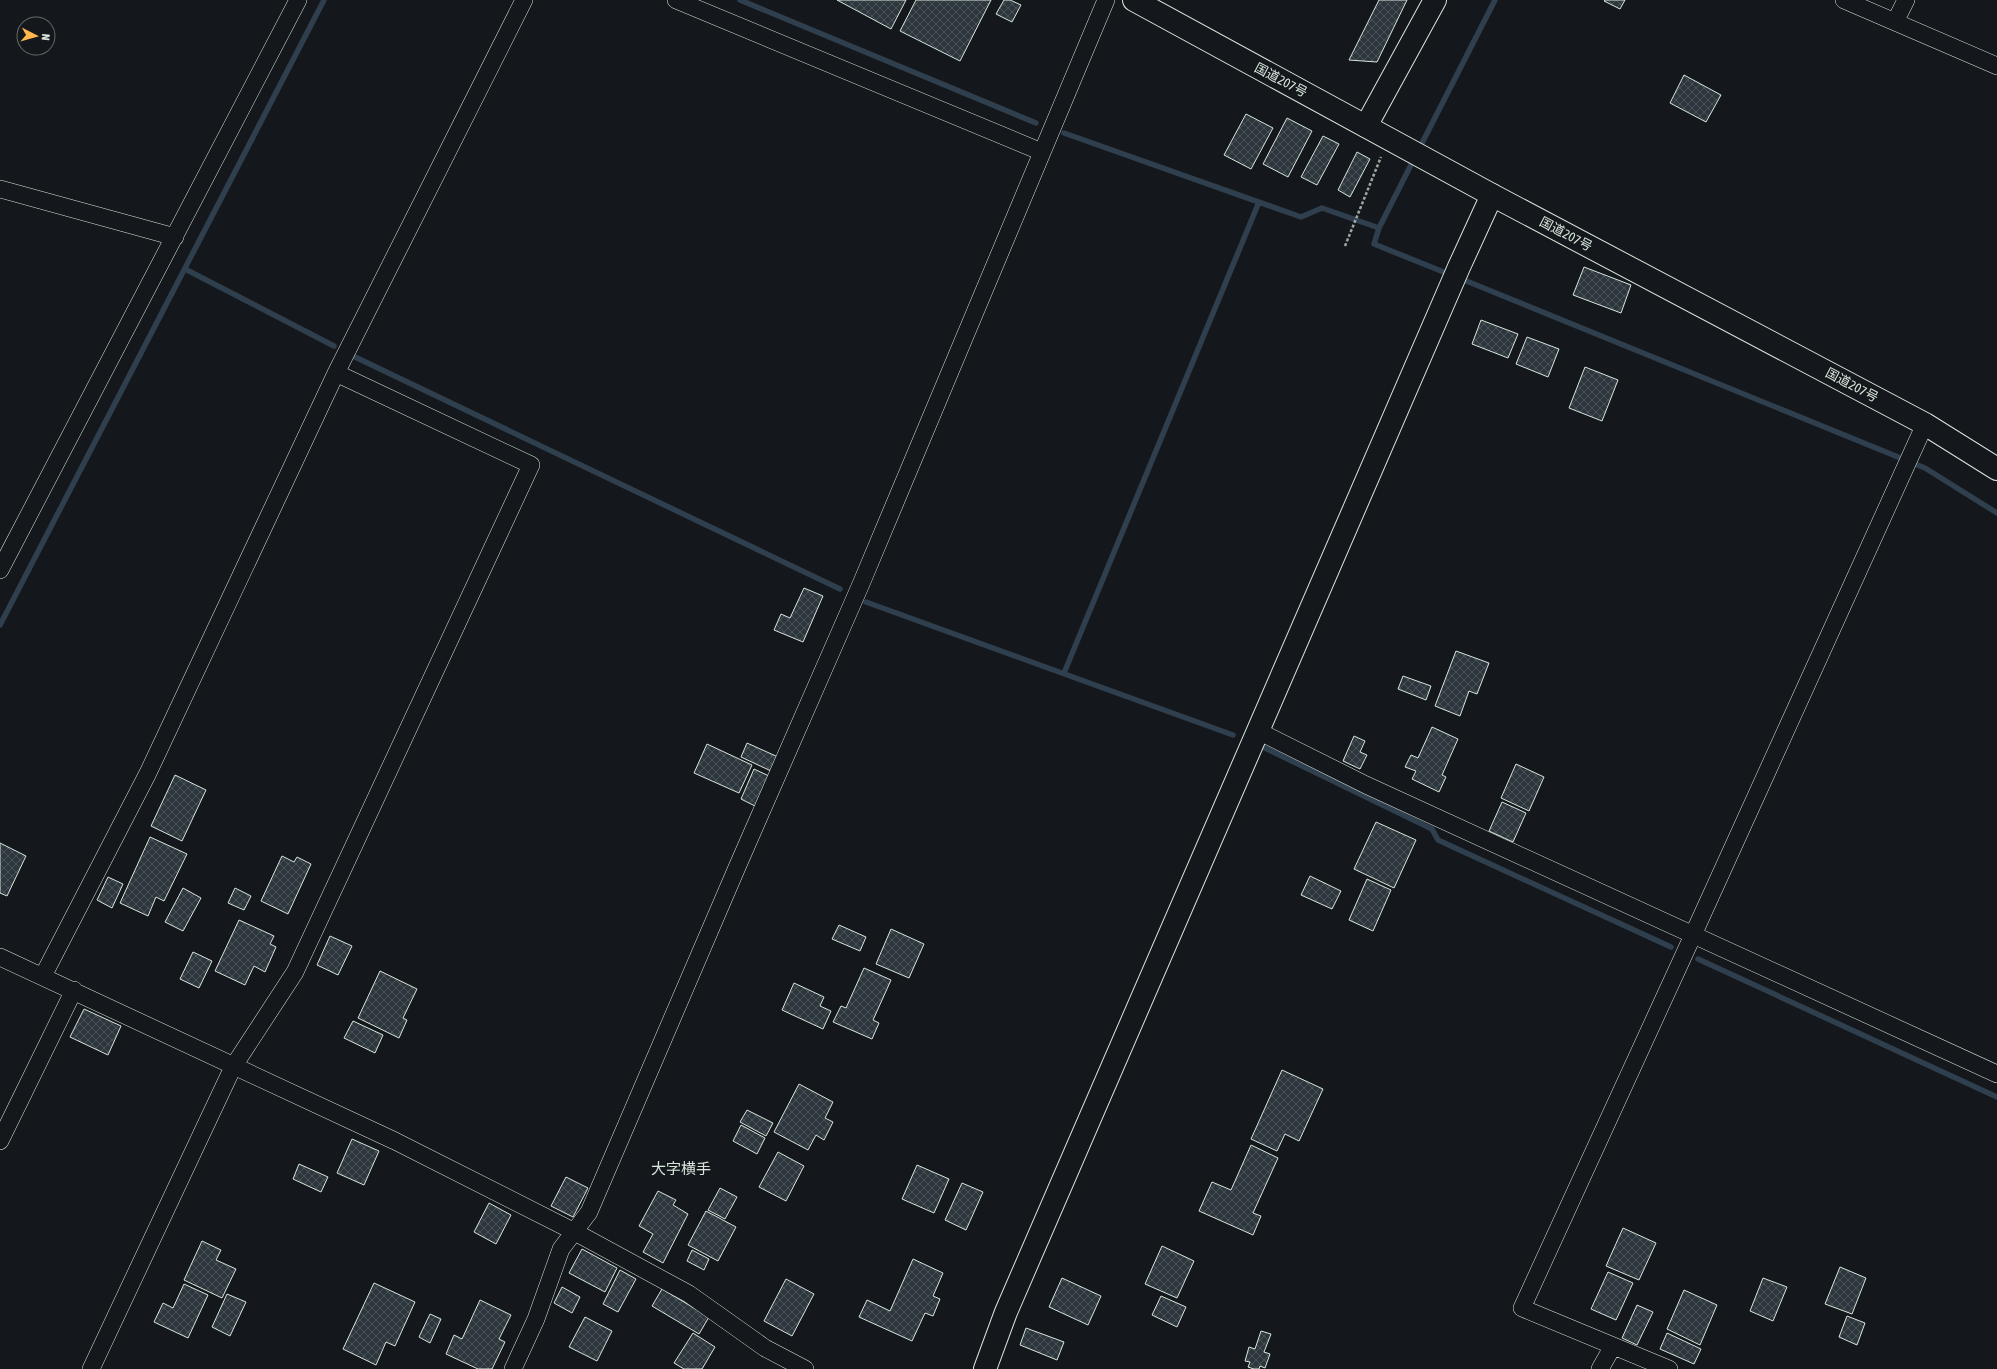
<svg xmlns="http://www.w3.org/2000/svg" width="1997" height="1369" font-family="'Asap Condensed','Noto Sans JP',sans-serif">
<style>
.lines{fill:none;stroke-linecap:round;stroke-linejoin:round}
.stream{stroke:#2f3f4d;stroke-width:5.5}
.building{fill:url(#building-cross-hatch);stroke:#d8e6dc}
.street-casing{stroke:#d8e6dc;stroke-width:18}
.secondary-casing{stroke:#d8e6dc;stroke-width:24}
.highway-casing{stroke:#d8e6dc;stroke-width:24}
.path{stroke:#9da8a2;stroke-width:2.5;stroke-dasharray:3 2;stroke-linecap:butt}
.street{stroke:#14181c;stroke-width:17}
.secondary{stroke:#14181c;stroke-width:22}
.highway{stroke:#14181c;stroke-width:22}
.labels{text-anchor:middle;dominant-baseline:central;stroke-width:3;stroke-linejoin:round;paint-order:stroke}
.street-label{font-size:13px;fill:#d8e6dc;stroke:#14181c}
.quarter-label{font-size:15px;fill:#d8e6dc;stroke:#14181c}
</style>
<defs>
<pattern id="building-cross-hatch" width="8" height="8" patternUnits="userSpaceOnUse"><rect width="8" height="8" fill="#2c363c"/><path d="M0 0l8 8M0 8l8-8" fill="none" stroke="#4a5358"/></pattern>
</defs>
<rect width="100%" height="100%" fill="#14181c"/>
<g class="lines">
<path class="stream" d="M740,0L1036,123
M1064,133L1301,217L1322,208L1379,228
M1419,149L1495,0
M1415,157L1379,228L1374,244L1451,275
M185,269L334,346
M1459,278L1925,468L1997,513
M355,357L840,589
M866,602L1233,735
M0,625L324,0
M1064,673L1259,202
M1265,748L1432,829L1438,840L1671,947
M1698,959L1997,1097"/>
</g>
<path class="building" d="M837,0H906L891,29Z
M916,0H991L960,61L900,31Z
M1004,0H1010L1021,5L1012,22L996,14Z
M1379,0H1407L1377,62L1349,60Z
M1605,0H1625L1620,9L1604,1Z
M1684,75L1721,95L1706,122L1670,103Z
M1246,114L1273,128L1251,169L1224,155Z
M1287,118L1312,131L1288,177L1263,164Z
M1323,136L1339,144L1317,185L1301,177Z
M1357,152L1370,159L1350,197L1338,190Z
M1584,267L1631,285L1621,313L1573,295Z
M1481,320L1518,334L1508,358L1472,344Z
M1527,337L1559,349L1548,377L1516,364Z
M1585,367L1618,380L1602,421L1569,408Z
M804,588L823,596L803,642L774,630L781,614L790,618Z
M1456,651L1489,663L1477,694L1469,691L1460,716L1435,706Z
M1403,676L1431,686L1426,700L1398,689Z
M1432,727L1458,739L1442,775L1446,777L1439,792L1412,779L1416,771L1405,767L1411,755L1418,758Z
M1354,736L1365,741L1360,752L1367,755L1360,769L1343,761Z
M747,743L778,757L771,771L741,757Z
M707,744L752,765L739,793L694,773Z
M1516,764L1544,777L1529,811L1501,798Z
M754,769L769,776L755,806L741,799Z
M175,775L206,790L182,841L151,826Z
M1502,802L1526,813L1513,842L1489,831Z
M1376,822L1416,840L1394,888L1354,869Z
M150,837L187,854L164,901L156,897L148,916L120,903Z
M0,843L26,856L7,896L0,893Z
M282,856L294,862L297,857L311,864L288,914L261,901Z
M1310,876L1341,891L1332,909L1301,895Z
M108,877L123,884L112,908L97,900Z
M1367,879L1391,890L1373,931L1349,920Z
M183,888L201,898L183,931L165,922Z
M235,888L251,896L244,910L228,903Z
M239,920L274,936L270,944L276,947L265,972L254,966L245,985L215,971Z
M839,925L866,937L860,951L832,939Z
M891,929L924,944L909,978L876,964Z
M330,936L352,946L338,975L317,965Z
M193,952L212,961L199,988L180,979Z
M864,968L891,980L873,1020L879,1023L872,1039L833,1022L841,1006L846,1008Z
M380,971L417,989L403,1018L407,1020L399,1038L358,1018Z
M794,983L824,997L820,1006L831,1011L823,1029L782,1010Z
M84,1009L121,1026L108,1055L70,1037Z
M353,1021L383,1035L375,1053L344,1038Z
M1282,1070L1323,1089L1299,1141L1285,1134L1277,1151L1251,1139Z
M799,1084L833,1102L825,1118L833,1122L824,1140L816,1135L808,1150L774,1132Z
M747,1110L773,1123L766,1136L740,1122Z
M741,1125L765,1138L757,1154L733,1141Z
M352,1139L379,1151L364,1185L337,1173Z
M1251,1145L1278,1158L1253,1213L1261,1216L1253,1235L1199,1211L1212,1182L1231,1190Z
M778,1152L804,1166L786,1201L759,1187Z
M299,1164L328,1177L321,1192L293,1179Z
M917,1165L949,1179L934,1213L902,1199Z
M566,1177L588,1188L573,1217L551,1206Z
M962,1183L983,1192L966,1230L945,1220Z
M720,1188L737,1197L725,1219L708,1210Z
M658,1191L676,1200L673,1205L688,1214L663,1263L643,1252L653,1234L639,1226Z
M489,1203L511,1215L496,1244L474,1232Z
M706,1211L736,1227L718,1261L688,1245Z
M1623,1228L1656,1243L1639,1280L1606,1266Z
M202,1241L221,1250L216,1260L236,1269L222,1298L184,1280Z
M1162,1246L1194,1261L1177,1298L1145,1284Z
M582,1249L617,1268L605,1292L569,1273Z
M692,1250L709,1259L704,1270L687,1261Z
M913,1259L943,1273L933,1296L940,1299L933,1316L925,1313L912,1341L859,1317L867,1300L890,1311Z
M1840,1267L1866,1278L1852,1314L1825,1304Z
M620,1270L636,1279L618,1312L603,1304Z
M1608,1272L1633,1283L1616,1320L1591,1309Z
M1062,1278L1101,1296L1088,1325L1049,1307Z
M1763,1278L1787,1287L1773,1321L1750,1311Z
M786,1279L814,1294L792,1336L764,1321Z
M374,1283L415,1302L395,1346L386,1342L376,1365L343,1349Z
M184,1284L208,1295L188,1338L154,1322L163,1303L173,1308Z
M562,1287L580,1297L572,1313L554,1303Z
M662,1289L709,1317L699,1334L652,1306Z
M1684,1290L1717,1305L1700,1345L1667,1329Z
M227,1294L246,1302L230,1336L212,1327Z
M1161,1296L1186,1307L1177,1327L1152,1315Z
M480,1300L511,1315L499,1339L505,1342L492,1369H478L446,1354L454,1335L462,1339Z
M1637,1305L1653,1312L1637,1345L1622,1338Z
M430,1314L441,1319L430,1343L419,1337Z
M1847,1316L1865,1323L1857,1345L1839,1337Z
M585,1317L612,1331L597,1361L569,1347Z
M1026,1328L1064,1342L1057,1360L1020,1345Z
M1261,1331L1271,1334L1264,1352L1270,1354L1265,1368L1260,1366L1259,1369H1254L1248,1367L1250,1362L1245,1361L1249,1347L1255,1349Z
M693,1333L715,1347L702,1369H684L674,1363Z
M1667,1333L1701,1349L1694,1364L1660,1349Z"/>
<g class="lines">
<defs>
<path id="street" d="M676,0L1042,152
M1844,0L1997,66
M1895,22L1906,0
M0,189L175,237
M0,570L298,0
M1258,731L1366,785L1997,1074
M0,957L395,1141L573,1231L689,1294L765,1348L805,1369
M43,976L148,773L336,373L524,0
M0,1141L74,990
M91,1369L233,1067L295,972L531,465L336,373
M513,1369L536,1319L561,1249L589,1212L738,865L861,584L1106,0
M1600,1369L1613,1346
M1669,1369L1522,1308L1693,935L1925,424"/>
<path id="secondary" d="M1366,126L1435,0
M985,1369L1006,1312L1459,267L1492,195"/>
<path id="highway" d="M1134,0L1492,195L1925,424L1997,469"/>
</defs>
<use href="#street" class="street-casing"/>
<use href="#secondary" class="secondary-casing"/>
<use href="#highway" class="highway-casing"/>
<path class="path" d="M1345,246L1381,157"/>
<use href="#street" class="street"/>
<use href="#secondary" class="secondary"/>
<use href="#highway" class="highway"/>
</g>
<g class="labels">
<g class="street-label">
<text transform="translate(1281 80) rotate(28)">国道207号</text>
<text transform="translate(1566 234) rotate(28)">国道207号</text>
<text transform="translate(1852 385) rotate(28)">国道207号</text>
</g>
<g class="quarter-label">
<text x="681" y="1168">大字横手</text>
</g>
</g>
<g transform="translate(36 36) rotate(96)"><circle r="19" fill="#14181c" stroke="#626a69"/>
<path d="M0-3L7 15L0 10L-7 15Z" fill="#ffb74d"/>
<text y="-6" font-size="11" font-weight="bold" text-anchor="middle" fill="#d8e6dc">N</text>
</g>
</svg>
